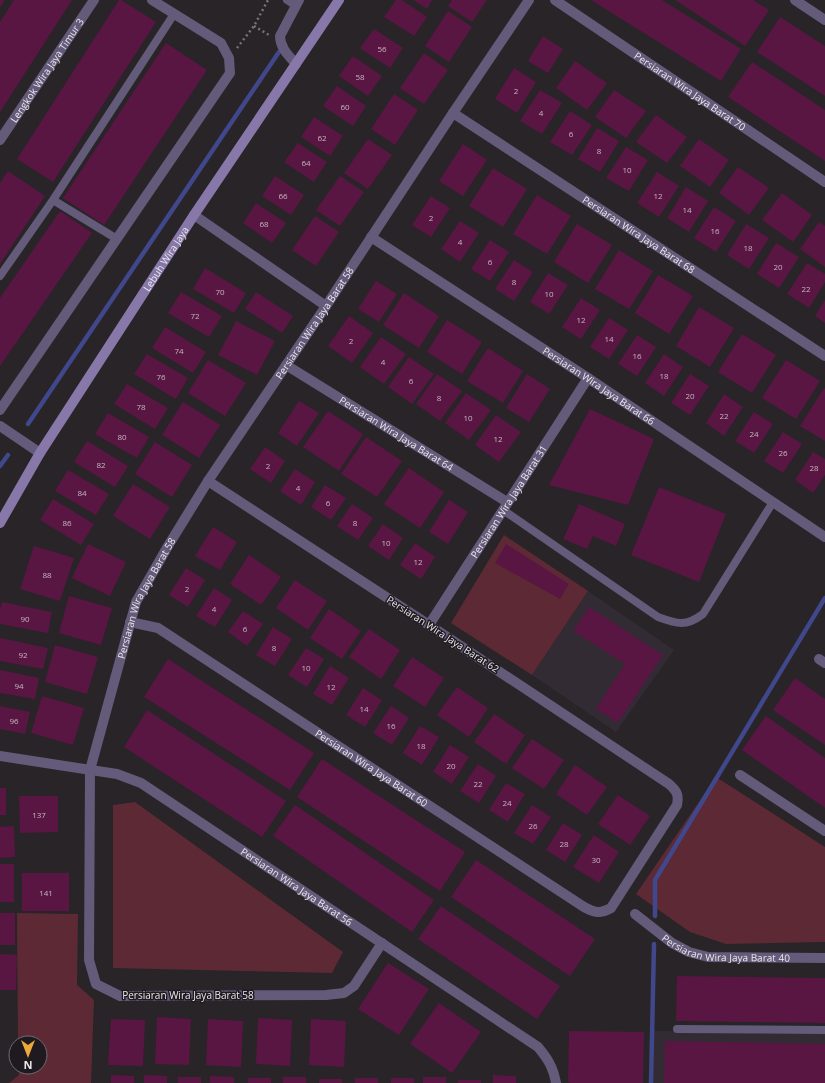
<svg xmlns="http://www.w3.org/2000/svg" width="825" height="1083" font-family="'Open Sans',sans-serif">
<style>
.built{fill:#332b34}
.green{fill:#5d2935}
.lines{fill:none;stroke-linecap:round;stroke-linejoin:round}
.stream{stroke:#40478a;stroke-width:4.5}
.building{fill:#591642}
.path{stroke:#777477;stroke-width:2.5;stroke-dasharray:2 3;stroke-linecap:butt}
.lane{stroke:#645a79;stroke-width:8}
.street{stroke:#645a79;stroke-width:10}
.secondary{stroke:#8778a9;stroke-width:10}
.labels{text-anchor:middle;dominant-baseline:central;stroke-width:3;stroke-linejoin:round;paint-order:stroke}
.number-label{font-size:8px;fill:#c6b4c1}
.street-label{font-size:10px;fill:#eae8eb;stroke:#1e1a1f}
</style>
<rect width="100%" height="100%" fill="#282428"/>
<path class="built" d="M588,591L674,650L616,732L532,675Z
M652,1031L825,1032V1083H653Z"/>
<path class="green" d="M504,535L588,591L532,675L451,623Z
M716,777L825,847V942L726,944L690,932L636,894Z
M135,802L343,952L332,973L113,968V805Z
M17,913L78,914L77,985L94,1000L91,1083H9L19,1075V1067H40V1043H18Z"/>
<g class="lines">
<path class="stream" d="M28,424L279,52
M0,466L8,455
M655,916V880L825,598
M651,1083L654,944"/>
</g>
<path class="building" d="M0,0H5L0,7Z
M14,0H72L0,112V22Z
M119,0H121L156,22L53,182L17,159Z
M396,0H402L427,17L414,36L384,17Z
M413,0H432L427,9Z
M452,0H487L472,22L448,6Z
M591,0H662L741,49L721,81Z
M675,0H753L769,10L745,46Z
M448,11L472,27L449,62L425,46Z
M780,17L825,46V96L757,52Z
M374,29L403,48L390,68L360,48Z
M543,36L563,49L548,73L528,61Z
M166,43L207,70L104,225L63,198Z
M424,53L448,70L424,104L400,88Z
M353,56L382,76L368,96L339,76Z
M575,61L607,83L587,110L556,88Z
M752,62L825,110V161L728,97Z
M514,68L536,82L517,113L495,99Z
M337,86L366,106L353,126L323,106Z
M540,90L562,103L542,134L520,121Z
M614,90L646,111L626,138L595,117Z
M394,94L418,110L395,145L371,129Z
M570,111L592,125L572,155L550,142Z
M656,115L687,137L667,163L636,142Z
M314,117L343,136L330,156L301,137Z
M597,128L619,141L600,172L578,159Z
M368,139L392,155L368,189L344,173Z
M699,139L729,160L710,187L680,166Z
M298,143L327,162L314,182L284,162Z
M463,144L487,160L463,196L439,181Z
M626,147L648,160L629,191L606,178Z
M738,167L769,188L749,215L719,193Z
M493,168L527,189L503,227L469,206Z
M8,171L45,196L0,264V183Z
M657,172L679,186L659,217L637,203Z
M275,176L304,195L291,215L262,196Z
M340,176L364,192L340,226L316,210Z
M686,187L708,201L689,232L667,218Z
M782,193L812,215L793,242L762,220Z
M537,195L571,216L547,254L513,234Z
M431,196L450,208L431,237L412,225Z
M256,203L286,223L272,243L243,223Z
M714,207L736,221L716,252L694,238Z
M60,211L92,233L0,366V298Z
M315,216L339,232L316,266L292,250Z
M460,221L479,233L460,262L441,249Z
M819,222L825,226V267L800,249Z
M577,224L612,245L588,283L554,262Z
M746,224L769,238L749,269L727,255Z
M490,240L509,252L490,281L471,269Z
M776,243L799,257L779,288L757,274Z
M619,250L653,271L629,309L595,289Z
M514,260L533,272L514,301L495,289Z
M807,263L825,274V282L809,308L787,294Z
M205,268L246,293L234,313L193,289Z
M548,273L568,285L549,314L530,302Z
M658,275L693,296L669,334L635,313Z
M376,281L397,294L379,322L358,309Z
M181,292L222,316L209,337L168,313Z
M256,292L293,316L282,333L245,309Z
M404,293L439,316L419,348L383,325Z
M581,298L600,310L581,339L562,327Z
M825,300V323L815,316Z
M699,307L734,328L710,367L676,346Z
M349,316L373,333L352,363L328,346Z
M609,318L628,330L609,359L590,347Z
M447,320L482,342L462,374L427,352Z
M236,321L275,341L257,375L218,355Z
M165,327L206,352L193,373L152,348Z
M742,334L776,355L752,393L718,372Z
M637,335L656,347L637,376L618,364Z
M381,337L406,354L384,384L360,367Z
M488,348L523,371L503,403L467,381Z
M147,354L188,378L176,399L134,374Z
M664,354L683,367L664,396L645,383Z
M409,357L434,374L412,404L388,387Z
M208,360L246,383L225,416L188,393Z
M786,360L820,381L796,419L762,398Z
M437,374L462,391L440,421L416,404Z
M527,374L550,389L529,422L506,408Z
M690,374L709,386L690,415L671,403Z
M127,384L168,408L155,429L114,404Z
M824,388L825,389V441L800,426Z
M466,393L491,410L469,440L445,423Z
M724,394L743,407L724,436L706,423Z
M299,401L319,413L297,446L278,433Z
M183,402L220,425L199,458L162,435Z
M590,409L654,439L628,505L549,485Z
M328,411L363,434L339,471L303,447Z
M754,412L773,424L754,453L735,441Z
M108,413L149,437L137,458L95,434Z
M496,415L521,432L499,462L475,445Z
M783,432L802,444L783,473L764,461Z
M366,437L402,461L377,497L341,474Z
M87,441L128,466L115,487L74,462Z
M155,442L192,465L172,497L135,474Z
M265,447L285,461L271,483L250,469Z
M813,452L825,459V475L813,493L795,480Z
M409,468L444,492L420,528L384,504Z
M295,469L315,482L301,505L280,491Z
M68,470L109,494L96,515L55,491Z
M133,484L170,507L150,539L113,516Z
M325,485L346,498L331,520L311,507Z
M659,487L726,514L699,582L631,555Z
M53,499L94,524L81,545L40,520Z
M449,500L468,512L448,544L429,532Z
M352,504L373,518L358,540L337,526Z
M579,504L625,524L616,546L593,536L587,549L563,539Z
M383,524L403,538L389,560L368,546Z
M213,527L237,542L220,570L195,556Z
M415,543L435,557L421,579L400,565Z
M88,544L126,562L110,596L72,578Z
M506,544L569,584L560,599L495,563Z
M34,546L74,558L60,601L20,589Z
M249,555L281,577L261,605L230,584Z
M186,568L205,580L188,607L169,595Z
M295,580L327,601L308,630L276,608Z
M214,588L232,600L215,627L196,616Z
M69,596L112,608L101,645L59,633Z
M2,602L52,612L48,633L0,624V610Z
M589,607L663,655L618,723L596,709L625,664L573,631Z
M329,609L361,631L342,659L310,638Z
M243,611L263,624L247,646L228,632Z
M273,627L292,639L275,666L256,655Z
M369,629L400,650L381,679L349,657Z
M0,638L48,648L43,669L0,661Z
M55,645L98,657L87,694L45,682Z
M306,648L324,659L307,687L288,675Z
M412,657L444,678L425,707L393,686Z
M168,659L314,753L290,790L144,697Z
M330,666L349,678L332,705L313,694Z
M0,670L39,678L35,699L0,693Z
M795,678L825,699V745L773,710Z
M457,687L488,708L469,737L437,715Z
M363,688L382,700L365,727L346,715Z
M42,696L84,708L73,745L31,733Z
M0,706L30,712L25,734L0,729Z
M391,706L409,718L392,745L373,733Z
M147,710L286,801L262,837L124,747Z
M494,714L525,735L506,764L474,742Z
M766,716L825,758V808L742,750Z
M420,726L439,737L422,765L403,753Z
M532,739L564,760L544,789L512,768Z
M450,745L469,757L452,784L433,772Z
M322,759L465,852L440,891L297,797Z
M478,764L496,776L479,803L460,791Z
M575,765L607,787L587,815L556,794Z
M506,783L525,794L508,822L489,810Z
M0,788H6V815H0Z
M618,795L650,816L630,845L598,824Z
M19,796H58V832L20,833Z
M295,805L434,900L412,932L273,836Z
M532,805L551,817L533,844L514,833Z
M563,823L582,835L565,862L546,850Z
M14,826L15,857L0,858V827Z
M594,835L619,852L599,883L573,867Z
M476,860L595,939L570,976L451,897Z
M0,864H14V902H0Z
M22,873H69V911H22Z
M441,906L560,986L537,1019L418,939Z
M0,913H15V945H0Z
M0,954L17,955L16,990H0Z
M388,963L429,989L399,1035L358,1009Z
M677,976L825,978V1023L676,1021Z
M439,1003L481,1032L452,1073L410,1044Z
M157,1017L191,1019L189,1065L155,1064Z
M258,1018L292,1020L290,1066L256,1064Z
M111,1019L145,1020L143,1066L108,1065Z
M208,1019L243,1021L241,1067L206,1065Z
M311,1019L346,1021L344,1067L309,1065Z
M569,1031L644,1032L643,1083H570L568,1081Z
M665,1041L825,1044V1083H664Z
M111,1075L134,1076V1083H111Z
M144,1075L167,1076V1083H144Z
M493,1075L516,1076V1083H493Z
M210,1076L234,1077V1083H210Z
M178,1077H201V1083H178Z
M283,1077H306V1083H283Z
M423,1077H446V1083H423Z
M248,1078H271V1083H248Z
M355,1078H378V1083H355Z
M391,1078H414V1083H391Z
M319,1079H342V1083H319Z
M458,1080H481V1083H458Z"/>
<g class="lines">
<path class="path" d="M254,26L269,35
M237,48L254,26L268,0"/>
<path class="lane" d="M287,0L296,6
M117,239L53,200L174,14
M0,276L53,200
M503,510L658,617C677,624 686,627 703,614L773,502
M677,1029L825,1030"/>
<g class="street">
<path id="s1" d="M555,0L825,182"/>
<path d="M795,0L825,20"/>
<path d="M296,64C289,56 280,48 280,36L299,0"/>
<path id="s2" d="M453,113L825,356"/>
<path id="s3" d="M0,140L94,0"/>
<path d="M194,215L326,306"/>
<path id="s4" d="M371,237L588,378L825,537"/>
<path id="s5" d="M286,365L507,502"/>
<path d="M0,410L230,73L229,58L221,43L152,0"/>
<path d="M0,426L40,453"/>
<path id="s6" d="M130,622L158,628L584,907C595,913 600,914 611,908L677,805C679,795 677,791 669,784L429,625L208,481"/>
<path id="s7" d="M429,625L588,378"/>
<path d="M819,659L825,663"/>
<path id="s8" d="M0,756L117,774L141,783L538,1047C548,1059 553,1067 556,1083"/>
<path d="M740,775L825,831"/>
<path id="s9" d="M635,914L672,943L689,952L708,957L825,958"/>
<path id="s10" d="M382,943L354,986L344,993L326,995L120,996L96,984L89,960L90,770L136,602L168,546L208,481L326,306L453,113L529,0"/>
</g>
<path class="secondary" id="s11" d="M0,523L40,453L194,215L339,0"/>
</g>
<g class="labels">
<g class="number-label">
<text x="382" y="48">56</text>
<text x="360" y="76">58</text>
<text x="516" y="90">2</text>
<text x="345" y="106">60</text>
<text x="541" y="112">4</text>
<text x="571" y="133">6</text>
<text x="322" y="137">62</text>
<text x="599" y="150">8</text>
<text x="306" y="162">64</text>
<text x="627" y="169">10</text>
<text x="283" y="195">66</text>
<text x="658" y="195">12</text>
<text x="687" y="209">14</text>
<text x="431" y="217">2</text>
<text x="264" y="223">68</text>
<text x="715" y="230">16</text>
<text x="460" y="241">4</text>
<text x="748" y="247">18</text>
<text x="490" y="261">6</text>
<text x="778" y="266">20</text>
<text x="514" y="281">8</text>
<text x="806" y="288">22</text>
<text x="220" y="291">70</text>
<text x="549" y="293">10</text>
<text x="195" y="315">72</text>
<text x="581" y="319">12</text>
<text x="609" y="338">14</text>
<text x="351" y="340">2</text>
<text x="179" y="350">74</text>
<text x="637" y="355">16</text>
<text x="383" y="361">4</text>
<text x="664" y="375">18</text>
<text x="161" y="376">76</text>
<text x="411" y="380">6</text>
<text x="690" y="395">20</text>
<text x="439" y="397">8</text>
<text x="141" y="406">78</text>
<text x="724" y="415">22</text>
<text x="468" y="417">10</text>
<text x="754" y="433">24</text>
<text x="122" y="436">80</text>
<text x="498" y="438">12</text>
<text x="783" y="452">26</text>
<text x="101" y="464">82</text>
<text x="268" y="465">2</text>
<text x="814" y="467">28</text>
<text x="298" y="487">4</text>
<text x="82" y="492">84</text>
<text x="328" y="502">6</text>
<text x="67" y="522">86</text>
<text x="355" y="522">8</text>
<text x="386" y="542">10</text>
<text x="418" y="561">12</text>
<text x="47" y="574">88</text>
<text x="187" y="588">2</text>
<text x="214" y="608">4</text>
<text x="25" y="618">90</text>
<text x="245" y="628">6</text>
<text x="274" y="647">8</text>
<text x="23" y="654">92</text>
<text x="306" y="667">10</text>
<text x="19" y="685">94</text>
<text x="331" y="686">12</text>
<text x="364" y="708">14</text>
<text x="14" y="720">96</text>
<text x="391" y="725">16</text>
<text x="421" y="745">18</text>
<text x="451" y="765">20</text>
<text x="478" y="783">22</text>
<text x="507" y="802">24</text>
<text x="39" y="814">137</text>
<text x="533" y="825">26</text>
<text x="564" y="843">28</text>
<text x="596" y="859">30</text>
<text x="46" y="892">141</text>
</g>
<g class="street-label">
<text stroke="none"><textPath href="#s3" startOffset="84">Lengkok Wira Jaya Timur 3</textPath></text>
<text stroke="none"><textPath href="#s1" startOffset="163">Persiaran Wira Jaya Barat 70</textPath></text>
<text stroke="none"><textPath href="#s2" startOffset="222">Persiaran Wira Jaya Barat 68</textPath></text>
<text stroke="none"><textPath href="#s11" startOffset="312">Lebuh Wira Jaya</textPath></text>
<text stroke="none"><textPath href="#s10" startOffset="1035">Persiaran Wira Jaya Barat 58</textPath></text>
<text stroke="none"><textPath href="#s4" startOffset="272">Persiaran Wira Jaya Barat 66</textPath></text>
<text stroke="none"><textPath href="#s5" startOffset="130">Persiaran Wira Jaya Barat 64</textPath></text>
<text stroke="none"><textPath href="#s7" startOffset="147">Persiaran Wira Jaya Barat 31</textPath></text>
<text stroke="none"><textPath href="#s10" startOffset="711">Persiaran Wira Jaya Barat 58</textPath></text>
<text transform="translate(443 634) rotate(33)">Persiaran Wira Jaya Barat 62</text>
<text stroke="none"><textPath href="#s6" startOffset="284">Persiaran Wira Jaya Barat 60</textPath></text>
<text stroke="none"><textPath href="#s8" startOffset="331">Persiaran Wira Jaya Barat 56</textPath></text>
<text stroke="none"><textPath href="#s9" startOffset="102">Persiaran Wira Jaya Barat 40</textPath></text>
<text x="188" y="995">Persiaran Wira Jaya Barat 58</text>
</g>
</g>
<g transform="translate(28 1055) rotate(180)"><circle r="19" fill="#1e1a1f" stroke="#706c71"/>
<path d="M0-3L7 15L0 10L-7 15Z" fill="#eca93a"/>
<text y="-6" font-size="11" font-weight="bold" text-anchor="middle" fill="#eae8eb">N</text>
</g>
</svg>
